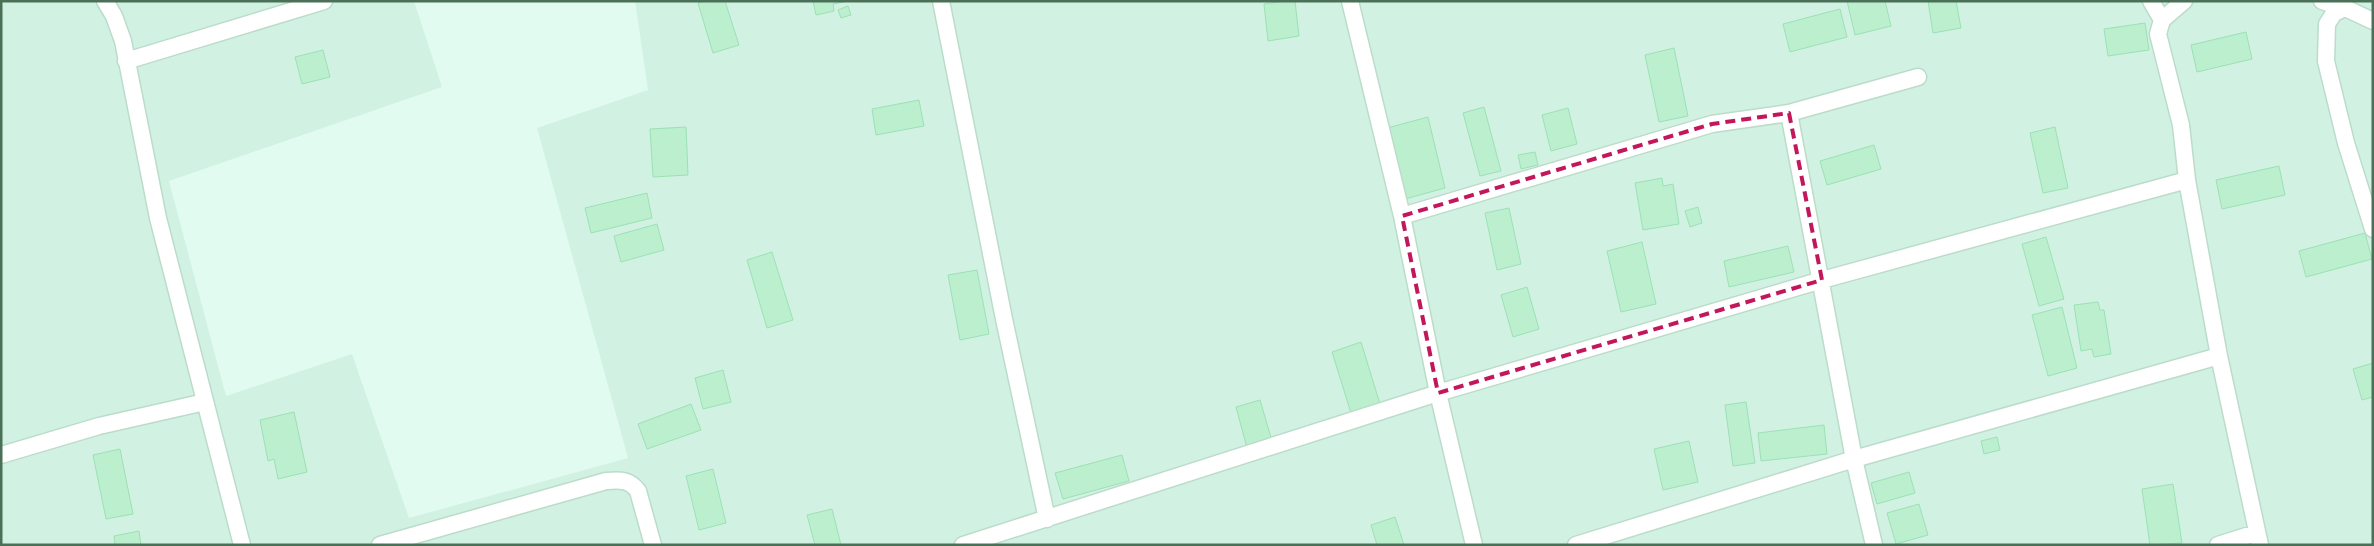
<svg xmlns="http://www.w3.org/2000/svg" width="2374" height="546" font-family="Quicksand,sans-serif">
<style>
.residential{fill:#d1f2e2}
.building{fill:#bbefce;stroke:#9ce1b5}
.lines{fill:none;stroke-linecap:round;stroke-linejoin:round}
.street-casing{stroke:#bcdcca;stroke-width:19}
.street{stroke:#fff;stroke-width:16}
.marked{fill:none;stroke:#c2185b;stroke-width:4;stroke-dasharray:10 6;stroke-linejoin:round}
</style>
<rect width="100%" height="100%" fill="#e2fbf1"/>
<path class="residential" d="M1,1H414L442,87L169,181L226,396L352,354L409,518L628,458L537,128L648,90L635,1H2373V545H1Z"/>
<path class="building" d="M705,1H725L739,45L713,53L698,3Z
M813,1H844V2L833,4L834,11L816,15Z
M1286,1H1295L1299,36L1268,41L1264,4Z
M1847,1H1885L1891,26L1855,35Z
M1928,1H1956L1961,28L1933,33Z
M848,6L851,15L841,18L838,10Z
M1840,9L1847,37L1790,52L1783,24Z
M2145,23L2149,50L2108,56L2104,29Z
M2246,32L2252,59L2197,72L2191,45Z
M1674,48L1688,116L1659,122L1645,55Z
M323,50L330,77L302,84L295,57Z
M919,100L924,126L876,135L872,109Z
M1484,107L1501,171L1480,176L1463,113Z
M1568,108L1577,144L1551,151L1542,115Z
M1428,117L1445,188L1405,199L1387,128Z
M686,127L688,175L653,177L650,129Z
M2055,127L2068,188L2043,193L2030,133Z
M1874,145L1881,169L1827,185L1820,161Z
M1535,152L1538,165L1521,169L1518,155Z
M2279,166L2285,195L2222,209L2216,180Z
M1662,178L1663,186L1673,184L1679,224L1643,230L1635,183Z
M647,193L652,218L591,233L585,208Z
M1698,207L1702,223L1690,227L1685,211Z
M1509,208L1521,264L1497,270L1485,213Z
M657,224L664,250L621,262L614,236Z
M2365,233L2372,259L2306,277L2299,251Z
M2046,237L2064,299L2039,306L2022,244Z
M1642,242L1656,304L1621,312L1607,251Z
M1788,246L1794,272L1729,287L1724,261Z
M772,252L793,320L767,328L747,260Z
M977,270L989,334L960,340L948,275Z
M1527,287L1539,329L1513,337L1501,295Z
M2098,302L2100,310H2104L2111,354L2094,357L2092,349L2081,351L2074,305Z
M2062,307L2077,368L2048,376L2032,315Z
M1361,342L1380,404L1351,413L1332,352Z
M2373,363V397L2362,400L2353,369Z
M723,370L731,402L703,409L695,378Z
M1260,400L1272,441L1247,448L1236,407Z
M1746,402L1755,463L1733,466L1725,405Z
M691,404L701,430L647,449L638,424Z
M294,412L307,472L278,479L274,459L268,461L260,420Z
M1824,425L1827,454L1761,461L1758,433Z
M1997,437L2000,450L1984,454L1981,441Z
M1689,441L1698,482L1663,490L1654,449Z
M120,449L133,514L106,519L93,455Z
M1122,455L1129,481L1063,499L1055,473Z
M713,469L726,523L699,530L686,476Z
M1909,472L1915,493L1877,504L1871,483Z
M2173,484L2182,543L2150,545L2142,489Z
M1919,504L1928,535L1896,544L1887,513Z
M832,509L841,545H815L807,515Z
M1395,517L1404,545H1377L1371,525Z
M139,531L141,545H115L114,536Z"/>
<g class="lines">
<defs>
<path id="street" d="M105,1L114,16L123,41L158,218L242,545
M941,1L1004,319L1047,519
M1350,1L1402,216
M2151,1L2162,20
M2184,1L2162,20L2158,34L2181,125L2187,180L2219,356L2260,545
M2322,1L2345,8L2373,21
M2345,8L2334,13L2327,24L2326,61L2346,143L2373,229
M126,61L324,1
M1789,113L1854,459L1874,545
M1,455L99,426L205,402
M380,545L606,481C620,480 629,479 638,491L653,545
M963,545L1438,393L1822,280L2187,180
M1474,545L1438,393L1402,216L1712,124L1789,113L1918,77
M1576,545L1854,459L2219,356
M2218,545L2256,533"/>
</defs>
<use href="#street" class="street-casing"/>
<use href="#street" class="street"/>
</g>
<path class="marked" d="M1789,113L1822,280L1438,393L1402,216L1712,124Z"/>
<rect width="2374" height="546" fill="none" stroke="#4a7157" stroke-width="5"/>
</svg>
